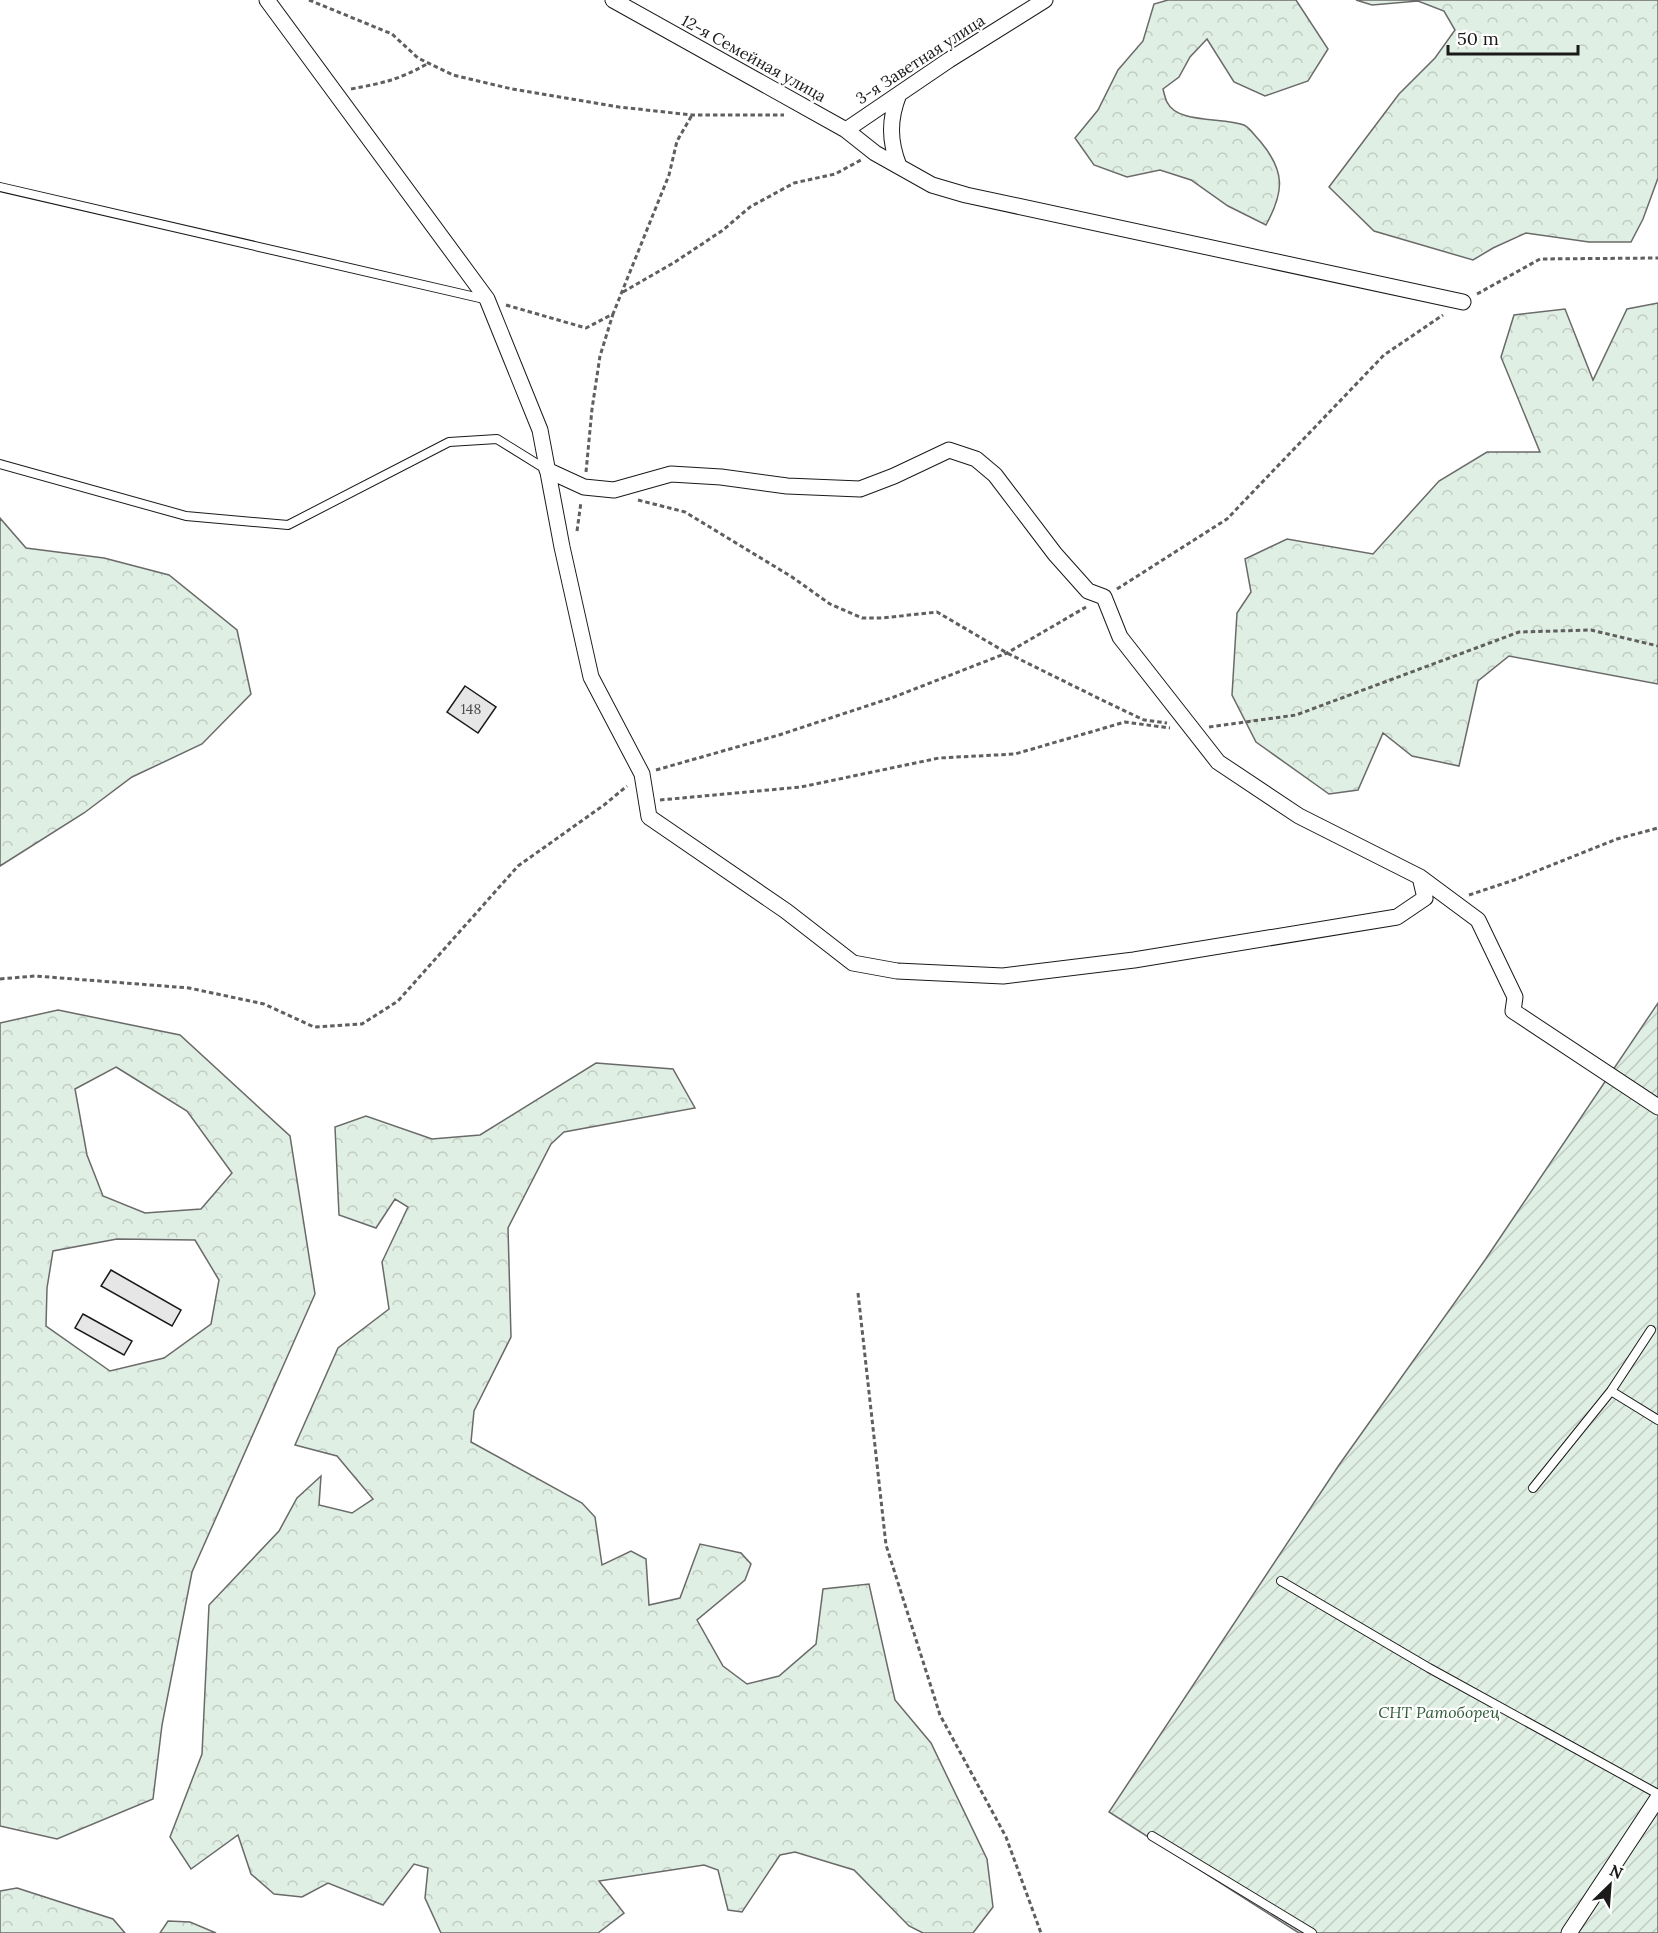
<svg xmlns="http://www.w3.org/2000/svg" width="1658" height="1933" font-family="Lora,serif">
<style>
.forest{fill:url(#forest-crowns);stroke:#6a6a6a;stroke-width:1.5;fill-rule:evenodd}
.garden{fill:url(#garden-furrows);stroke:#6a6a6a;stroke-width:1.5}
.building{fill:#e6e6e6;stroke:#1a1a1a;stroke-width:1.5}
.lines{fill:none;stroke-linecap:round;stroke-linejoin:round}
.lane-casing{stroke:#1a1a1a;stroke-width:10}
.street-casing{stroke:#1a1a1a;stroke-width:17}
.path{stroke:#5f5f5f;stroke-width:3;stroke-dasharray:4.5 3;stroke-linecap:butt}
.lane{stroke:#fff;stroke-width:8}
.street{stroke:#fff;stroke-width:15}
.labels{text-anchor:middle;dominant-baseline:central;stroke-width:4.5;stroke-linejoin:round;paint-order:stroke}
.number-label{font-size:14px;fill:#4d4d4d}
.street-label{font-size:16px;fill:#1a1a1a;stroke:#fff}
.park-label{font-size:16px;font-style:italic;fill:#2b5a34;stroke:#fff}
</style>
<defs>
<pattern id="forest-crowns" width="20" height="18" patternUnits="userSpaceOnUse" patternTransform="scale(1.5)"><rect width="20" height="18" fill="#e0efe3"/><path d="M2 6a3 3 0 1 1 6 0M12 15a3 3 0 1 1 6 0" fill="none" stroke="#c0ccc2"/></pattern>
<pattern id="garden-furrows" width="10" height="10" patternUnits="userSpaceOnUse" patternTransform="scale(1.5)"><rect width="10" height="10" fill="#e0efe3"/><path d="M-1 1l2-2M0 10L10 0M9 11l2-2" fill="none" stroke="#c0ccc2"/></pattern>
</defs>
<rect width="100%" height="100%" fill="#fff"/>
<path class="forest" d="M1168,0H1296L1328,49L1308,81L1265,96L1234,82L1207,39L1190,57L1179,77L1163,89C1164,93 1165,98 1167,102C1177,124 1223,117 1244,125C1250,128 1255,136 1260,141C1286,172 1284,192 1266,225L1228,206L1191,180L1160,170L1127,177L1094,165L1075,138L1098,110L1118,70L1143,41L1154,4Z
M1356,0H1658V178L1643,219L1631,242H1589L1526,233L1493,248L1473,260L1374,231L1329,187L1399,94L1435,58L1455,30L1444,11L1418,1L1372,5Z
M1658,303V684L1509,656L1478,681L1459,766L1412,756L1383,733L1358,790L1329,794L1256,742L1232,695L1237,613L1251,592L1245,559L1287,539L1373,554L1439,481L1487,452H1540L1501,357L1514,315L1565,309L1593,380L1627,309Z
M0,518L26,548L104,558L169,575L237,630L251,694L202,744L132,777L84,813L0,866Z
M58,1010L180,1035L290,1136L315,1294L192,1572L162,1725L153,1799L57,1839L0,1826V1023ZM116,1067L187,1111L232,1173L201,1209L145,1213L103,1196L87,1155L75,1089ZM117,1239L195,1240L219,1280L211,1324L164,1358L110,1371L46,1326L47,1288L53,1251Z
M596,1063L673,1069L695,1108L564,1132L551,1144L508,1228L511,1337L474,1411L471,1442L582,1503L595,1517L602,1565L631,1551L646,1559L649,1605L680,1598L700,1544L741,1553L751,1564L745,1580L697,1620L723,1666L747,1684L779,1676L816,1644L823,1589L869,1584L895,1700L931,1743L987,1859L993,1907L973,1933H923L909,1926L854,1870L795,1852L780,1855L742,1912L728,1910L718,1870L704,1865L599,1881L624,1913L598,1933H441L425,1898L428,1868L414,1864L383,1905L328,1883L302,1897L274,1894L251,1874L238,1835L191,1869L170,1837L202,1754L209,1605L279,1531L297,1498L321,1476L319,1505L352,1513L373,1499L337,1456L295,1445L338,1348L389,1309L382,1262L408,1207L395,1199L376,1228L339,1215L335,1127L366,1116L432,1139L480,1135Z
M17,1888L113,1919L125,1933H0V1891Z
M168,1921L190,1922L216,1933H160Z"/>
<path class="garden" d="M1658,1003V1933H1299L1109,1812L1339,1465L1485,1260Z"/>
<path class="building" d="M465,686L496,707L478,733L447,712Z
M111,1270L181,1310L172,1326L101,1286Z
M83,1314L132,1341L124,1355L75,1328Z"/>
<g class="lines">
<defs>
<path id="lane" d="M0,187L484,299
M0,464L186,516L288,525L449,442L497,439L547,470
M1611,1391L1658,1420
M1533,1488L1611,1391L1651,1330
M1281,1581L1429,1668L1658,1794
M1152,1836L1312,1933"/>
<path id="street" d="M267,0L487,299L540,430L562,547L591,677L642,774L649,817L786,911L853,963L897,971L1003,976L1134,960L1397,917L1425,898L1420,877
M613,0L846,130L875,153L932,185L966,195L1463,302
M846,130L949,60L1045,0
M899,166C889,141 889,119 899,94
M547,470L584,487L614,490L671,474L721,477L787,486L860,489L894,476L949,450L976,459L995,475L1055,554L1088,591L1104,597L1120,637L1218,762L1299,816L1420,877L1478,920L1515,997L1513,1011L1658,1107
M1569,1933L1658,1798"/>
</defs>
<use href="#lane" class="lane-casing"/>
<use href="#street" class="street-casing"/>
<path class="path" d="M309,0L392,34L418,58L453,75L512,89L619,107L692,115H784
M351,89C383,83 398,80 427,64
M623,292L675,262L723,230L750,207L794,183L835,174L861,160
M1477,294L1540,259L1658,258
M506,305L586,328L613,314L669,175L677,141L692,115
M586,472L592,409L600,356L613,314
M638,500L685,512L792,577L830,604L862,618H882L937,612L1007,653L1104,701L1144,720L1167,723
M577,531L581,502
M1117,589L1227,519L1384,355L1443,315
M1209,727L1296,715L1519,632L1591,630L1658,646
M656,770L779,735L894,697L1007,653L1086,607
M660,800L801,787L939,758L1015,754L1125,722L1170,728
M1469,895L1514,880L1617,839L1658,828
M0,979L35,976L189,988L264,1004L314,1027L362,1024L398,1001L518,866L604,805L627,786
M858,1293L886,1545L940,1715L1006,1837L1041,1933"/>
<use href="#lane" class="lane"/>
<use href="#street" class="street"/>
</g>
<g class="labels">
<g class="number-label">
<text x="471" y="709">148</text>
</g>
<g class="street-label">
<text transform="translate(754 58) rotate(29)">12-я Семейная улица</text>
<text transform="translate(920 59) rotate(-33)">3-я Заветная улица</text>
</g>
<g class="park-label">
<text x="1439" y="1712">СНТ Ратоборец</text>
</g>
</g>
<g transform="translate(1610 1885) rotate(25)" stroke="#ffffff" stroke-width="4.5" paint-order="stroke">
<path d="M0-4.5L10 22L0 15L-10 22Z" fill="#1a1a1a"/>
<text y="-9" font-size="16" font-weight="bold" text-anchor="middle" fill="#1a1a1a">N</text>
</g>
<path d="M1448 45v9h130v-9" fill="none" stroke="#1a1a1a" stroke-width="3"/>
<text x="1457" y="45" font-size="18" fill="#1a1a1a" stroke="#ffffff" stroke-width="4.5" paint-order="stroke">50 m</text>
</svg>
